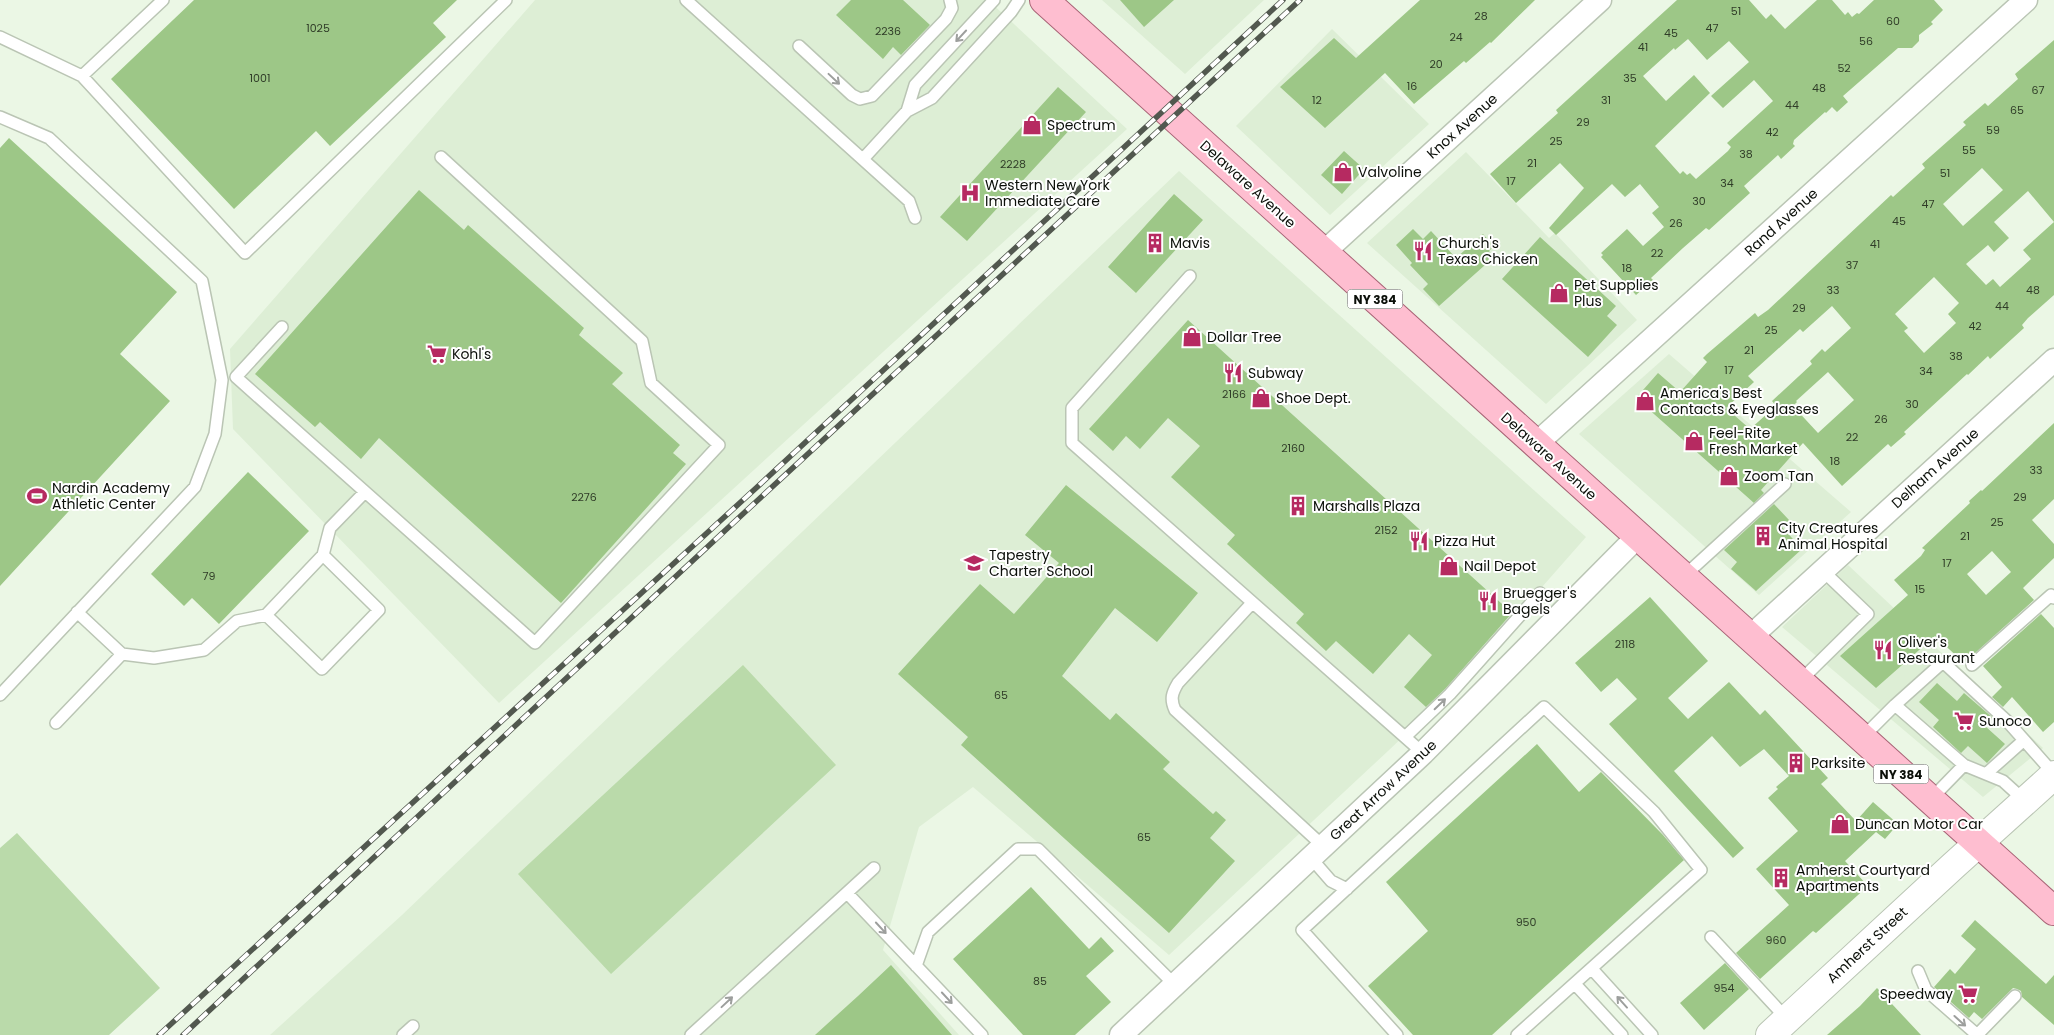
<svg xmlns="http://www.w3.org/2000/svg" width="2054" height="1035" font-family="Poppins,sans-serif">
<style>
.built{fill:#ddeed5}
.green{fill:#badaaa}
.building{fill:#9dc787;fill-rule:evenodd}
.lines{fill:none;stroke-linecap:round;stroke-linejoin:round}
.service-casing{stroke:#bac5b4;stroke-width:14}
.minor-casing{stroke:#bac5b4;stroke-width:25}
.tertiary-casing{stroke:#bac5b4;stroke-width:30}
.primary-casing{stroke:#a86476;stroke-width:30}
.service{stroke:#fff;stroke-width:11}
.minor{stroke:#fff;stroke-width:22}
.tertiary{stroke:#fff;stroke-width:28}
.primary{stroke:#febed0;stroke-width:28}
.rail-casing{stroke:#52584f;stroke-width:5.5}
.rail{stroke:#fff;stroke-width:4;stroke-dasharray:11;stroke-linecap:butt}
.oneway{stroke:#9d9f9d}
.labels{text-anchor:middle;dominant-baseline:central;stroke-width:4;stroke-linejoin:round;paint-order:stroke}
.number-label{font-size:11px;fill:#303d28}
.shield{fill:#fff;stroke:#545753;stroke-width:1}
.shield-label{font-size:12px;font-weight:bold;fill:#0b0f09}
.poi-label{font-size:14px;fill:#0b0f09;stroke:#fff;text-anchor:start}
.street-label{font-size:14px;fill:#0b0f09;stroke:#fff}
</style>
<rect width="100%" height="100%" fill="#ebf7e5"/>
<path class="built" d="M535,0H988L1127,129L499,703L233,429L230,349Z
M1102,0H1264L1185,74Z
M1332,29L1429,124L1330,215L1236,126Z
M1466,152L1549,238L1555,233L1637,320L1546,404L1367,243Z
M1179,171L1586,537L1449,693L1388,751L1169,955L973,787L919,827L883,950L959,1035H270L402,915Z
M1669,354L1851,512L1759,595L1579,434Z
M1848,565L2043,748L1983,797L1782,627Z"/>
<path class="green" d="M743,665L836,765L611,974L518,874Z
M17,833L160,988L109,1035H0V848Z"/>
<path class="building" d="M194,0H457L433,23L446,37L330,146L316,131L234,209L111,79Z
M851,0H903L930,25L901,55L893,47L883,59L836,15Z
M1120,0H1174L1144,27Z
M1420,0H1535L1491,43L1490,42L1466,63L1464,61L1414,104L1385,73L1325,128L1280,87L1334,38L1356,58Z
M1677,0H1749L1766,19L1771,14L1785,29L1817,0H1832L1845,15L1848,12L1852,17L1857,13L1859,14L1874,0H1934L1943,10L1931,22L1933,24L1919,35V41L1912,48H1898L1843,96L1848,102L1837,112L1832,107L1826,113L1825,112L1794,140L1793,144L1795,146L1781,159L1778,155L1744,186L1750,193L1709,230L1706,228L1683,248L1651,278L1653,280L1636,295L1601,257L1603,255L1601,253L1627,229L1643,246L1664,227L1652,213L1659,207L1640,184L1625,197L1612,184L1556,235L1549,228L1584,188L1560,163L1516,203L1490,174L1558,113L1556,110ZM1688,39L1707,60L1729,41L1749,62L1711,96L1723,108L1754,80L1773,101L1727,143L1731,147L1728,151L1696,179L1690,173L1687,175L1683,171L1680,174L1655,146L1710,93L1694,75L1666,101L1643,76L1674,48L1675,50Z
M2054,40V295L2028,318L2022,325L2024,328L1990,359L1988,356L1968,375L1967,374L1904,432L1906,434L1891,447L1888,444L1842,486L1803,443L1761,490L1764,493L1754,503L1636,398L1658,373L1680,392L1707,362L1703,358L1707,354L1755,313L1758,317L1768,310L1891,195L1893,197L1925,168L1922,164L1966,125L1963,122L1985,103L1988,106L2018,79L2015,74ZM1982,168L2003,190L1963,226L1943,204ZM2028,191L2054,222L2023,250L2031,259L2000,287L1993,279L1986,285L1966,264L1988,245L1994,252L2009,238L1994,222ZM1934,277L1959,303L1948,314L1956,323L1924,353L1904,331L1908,328L1895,314ZM1832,306L1851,328L1825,352L1822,349L1810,361L1812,364L1772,401L1776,406L1750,429L1726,408L1754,382L1748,376L1800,329L1803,332ZM1828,372L1854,400L1818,433L1793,406L1797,402L1796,401Z
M1058,87L1086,112L967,241L940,217Z
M9,138L177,292L120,354L170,401L0,586V148Z
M1344,151L1364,169L1342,194L1321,175Z
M419,190L464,230L468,225L584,328L579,335L623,373L612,384L680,445L673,453L686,464L561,603L379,438L361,459L320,422L315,427L255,374Z
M1174,194L1203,220L1136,293L1108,267Z
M1413,229L1423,239L1431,231L1456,258L1483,234L1494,246L1489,251L1494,257L1439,306L1423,289L1428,284L1410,265L1412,263L1396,245Z
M1540,237L1616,306L1607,316L1617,325L1588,357L1502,279Z
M1188,320L1512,613L1445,689L1426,707L1404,687L1432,655L1409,634L1373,674L1336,641L1326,651L1296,623L1304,614L1227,544L1235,535L1171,477L1200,446L1168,418L1140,449L1126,436L1113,451L1089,429Z
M2054,423V499L2032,520L2054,544V558L2023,588L2034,600L1964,663L1935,636L1876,688L1840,656L1908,595L1894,580L1921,556L1925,550L1922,548L1970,503L1969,501L1981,490L1982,491ZM1992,551L2011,572L1986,595L1967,574Z
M248,472L309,531L219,624L192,598L184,606L151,574Z
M1066,485L1198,593L1157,642L1115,608L1062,676L1110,720L1116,713L1170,762L1163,769L1213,814L1216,811L1226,820L1210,838L1235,861L1169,933L961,745L968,737L898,674L980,584L1014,614L1059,563L1025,535Z
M1774,504L1789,520L1782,527L1802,549L1756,591L1731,569L1737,562L1724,550Z
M1650,597L1708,661L1668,698L1688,719L1729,682L1760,715L1765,710L1828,778L1821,784L1856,821L1873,802L1898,824L1885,839L1876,832L1845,861L1868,886L1816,933L1813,931L1760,979L1736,953L1789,905L1756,869L1798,831L1768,798L1778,789L1776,787L1789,776L1764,749L1740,767L1712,736L1674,771L1744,848L1733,858L1609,724L1637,699L1617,678L1601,692L1575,663Z
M2041,614L2054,628V722L2043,732L2012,697L2003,707L1992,697L2002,687L1983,666Z
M1937,683L1957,701L1964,693L1993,718L1985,726L2005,744L1987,763L1968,746L1961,753L1933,727L1939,720L1919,702Z
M1537,744L1579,792L1601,772L1663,835L1684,860L1492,1035H1413L1368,986L1428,931L1386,882Z
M1031,887L1089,949L1101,937L1114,951L1086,976L1111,1002L1075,1035H1023L953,959Z
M1975,920L2046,984L2054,975V1025L2022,997L2021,991L2017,989L2013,988L1982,1019L1974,1012L1969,1018L1934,987L1950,969L1955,974L1976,949L1961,936Z
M1725,963L1749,989L1704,1030L1680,1003Z
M891,965L952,1035H815L858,996Z
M1877,988L1921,1035H1827L1860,1006Z"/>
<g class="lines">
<defs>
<path id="service" d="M686,0L909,201L915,218
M0,37L82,76L245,253L506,0
M799,46L852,95L860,99L872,96L946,19L952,8L950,0
M82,76L163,0
M907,111L915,85L994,0
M0,117L49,138L202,281L222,380L215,434L195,487L0,695
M863,159L907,111L932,98L1011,12L1019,0
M1190,276L1072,408V443L1423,753
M282,327L236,377L535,643L719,445L651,383L642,341L441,157
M323,555L330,528L365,492
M1683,577L1785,484
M1252,603L1178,683C1172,693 1170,699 1175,710L1323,846
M77,612L122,654L154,658L204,650L237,621L266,615L323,555L379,610L322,669L266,615
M1972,665L2051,595L2054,598
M1799,682L1868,614L1822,570
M1895,705L1964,765L2003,781L2025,801
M56,723L122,654
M1405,737L1450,694L1540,593
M1862,738L1895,705L1943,662L2008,722L2054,774
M1987,773L2023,741
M1930,800L1964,765
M1311,858L1331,881L1347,889
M847,893L982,1035
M1711,937L1787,1019
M916,966L928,932L1018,849H1038L1175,985
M1592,969L1652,1035
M1918,971L1926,990L1975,1033L1980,1032L2015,996
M1575,984L1622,1035
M403,1035L413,1026
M691,1035L874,868
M1397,1035L1302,930L1544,707L1654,812L1701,870L1517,1035"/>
<path id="minor" d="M1324,252L1600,0
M1536,444L2026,0
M1749,638L2054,360
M1121,1035L1423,753L1638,536"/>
<path id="tertiary" d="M1770,1035L1953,866L2054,775"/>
<path id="primary" d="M1044,0L2054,911"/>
</defs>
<use href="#service" class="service-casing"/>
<use href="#minor" class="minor-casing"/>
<use href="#tertiary" class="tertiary-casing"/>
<use href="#primary" class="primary-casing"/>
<use href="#service" class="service"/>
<use href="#minor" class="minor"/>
<use href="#tertiary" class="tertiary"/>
<use href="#primary" class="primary"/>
<defs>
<path id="rail" d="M159,1035L755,489L1283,0
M183,1035L745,512L1300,0"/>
</defs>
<use href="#rail" class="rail-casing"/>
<use href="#rail" class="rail"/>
</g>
<defs><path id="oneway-shaft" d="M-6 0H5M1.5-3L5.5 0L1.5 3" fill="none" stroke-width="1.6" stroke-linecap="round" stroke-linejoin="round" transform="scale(1.25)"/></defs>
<g class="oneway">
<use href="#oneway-shaft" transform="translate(961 36) rotate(133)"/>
<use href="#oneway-shaft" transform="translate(834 79) rotate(43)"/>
<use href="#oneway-shaft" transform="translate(1440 704) rotate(-44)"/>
<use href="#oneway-shaft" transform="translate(881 928) rotate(47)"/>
<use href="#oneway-shaft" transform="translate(947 998) rotate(47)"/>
<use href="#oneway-shaft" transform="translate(727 1002) rotate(-43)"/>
<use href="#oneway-shaft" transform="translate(1622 1002) rotate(-132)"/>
<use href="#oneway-shaft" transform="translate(1960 1021) rotate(42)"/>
</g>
<defs>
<symbol id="shop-bare" viewBox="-9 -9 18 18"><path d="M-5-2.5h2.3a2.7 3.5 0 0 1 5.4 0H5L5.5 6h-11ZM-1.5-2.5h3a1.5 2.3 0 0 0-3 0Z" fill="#b62a61" stroke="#fff" stroke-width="2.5" paint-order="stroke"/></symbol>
<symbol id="hospital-bare" viewBox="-9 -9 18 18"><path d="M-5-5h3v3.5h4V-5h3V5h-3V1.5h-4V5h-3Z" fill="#b62a61" stroke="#fff" stroke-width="2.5" paint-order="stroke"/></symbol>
<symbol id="building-bare" viewBox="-9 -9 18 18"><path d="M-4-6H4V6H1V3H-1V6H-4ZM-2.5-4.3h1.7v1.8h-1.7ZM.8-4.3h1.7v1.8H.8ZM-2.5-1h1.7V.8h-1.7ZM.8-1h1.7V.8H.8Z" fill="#b62a61" stroke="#fff" stroke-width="2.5" paint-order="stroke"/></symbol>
<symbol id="restaurant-bare" viewBox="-9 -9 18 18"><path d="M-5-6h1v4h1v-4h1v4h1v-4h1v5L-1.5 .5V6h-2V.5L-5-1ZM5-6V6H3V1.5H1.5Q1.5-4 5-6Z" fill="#b62a61" stroke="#fff" stroke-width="2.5" paint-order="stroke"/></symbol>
<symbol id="supermarket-bare" viewBox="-9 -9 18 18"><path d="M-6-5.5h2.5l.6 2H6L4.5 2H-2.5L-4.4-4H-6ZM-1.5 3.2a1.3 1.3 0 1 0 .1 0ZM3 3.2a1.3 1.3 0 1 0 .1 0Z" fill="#b62a61" stroke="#fff" stroke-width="2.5" paint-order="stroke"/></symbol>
<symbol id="stadium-bare" viewBox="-9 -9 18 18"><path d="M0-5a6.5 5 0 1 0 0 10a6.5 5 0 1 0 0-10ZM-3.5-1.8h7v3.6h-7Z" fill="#b62a61" stroke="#fff" stroke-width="2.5" paint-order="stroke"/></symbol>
<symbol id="school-bare" viewBox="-9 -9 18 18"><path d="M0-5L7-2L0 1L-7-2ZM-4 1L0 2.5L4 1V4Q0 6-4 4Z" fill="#b62a61" stroke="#fff" stroke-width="2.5" paint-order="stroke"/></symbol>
</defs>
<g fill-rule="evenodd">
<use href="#shop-bare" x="1018" y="111" width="28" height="28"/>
<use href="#shop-bare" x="1329" y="158" width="28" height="28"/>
<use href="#hospital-bare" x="956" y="179" width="28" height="28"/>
<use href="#building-bare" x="1141" y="229" width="28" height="28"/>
<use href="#restaurant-bare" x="1409" y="237" width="28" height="28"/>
<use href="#shop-bare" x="1545" y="279" width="28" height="28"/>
<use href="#shop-bare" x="1178" y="323" width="28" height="28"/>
<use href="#supermarket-bare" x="423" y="340" width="28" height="28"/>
<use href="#restaurant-bare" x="1219" y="359" width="28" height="28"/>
<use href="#shop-bare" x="1247" y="384" width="28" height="28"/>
<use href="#shop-bare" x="1631" y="387" width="28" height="28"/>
<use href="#shop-bare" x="1680" y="427" width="28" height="28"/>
<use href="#shop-bare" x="1715" y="462" width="28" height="28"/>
<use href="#stadium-bare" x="23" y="482" width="28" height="28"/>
<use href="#building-bare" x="1284" y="492" width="28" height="28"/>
<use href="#building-bare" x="1749" y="522" width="28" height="28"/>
<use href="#restaurant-bare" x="1405" y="527" width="28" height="28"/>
<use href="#school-bare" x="960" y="549" width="28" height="28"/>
<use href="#shop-bare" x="1435" y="552" width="28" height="28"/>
<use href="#restaurant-bare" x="1474" y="587" width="28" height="28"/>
<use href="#restaurant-bare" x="1869" y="636" width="28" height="28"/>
<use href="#supermarket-bare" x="1950" y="707" width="28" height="28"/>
<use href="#building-bare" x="1782" y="749" width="28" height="28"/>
<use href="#shop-bare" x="1826" y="810" width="28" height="28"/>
<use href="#building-bare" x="1767" y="864" width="28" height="28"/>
<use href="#supermarket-bare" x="1954" y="980" width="28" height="28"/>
</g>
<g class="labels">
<g class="number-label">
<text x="1736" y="11">51</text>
<text x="1481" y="16">28</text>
<text x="1893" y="21">60</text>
<text x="318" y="28">1025</text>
<text x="1712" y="28">47</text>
<text x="888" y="31">2236</text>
<text x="1671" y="33">45</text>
<text x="1456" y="37">24</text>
<text x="1866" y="41">56</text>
<text x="1643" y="47">41</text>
<text x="1436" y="64">20</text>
<text x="1844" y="68">52</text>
<text x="260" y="78">1001</text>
<text x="1630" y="78">35</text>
<text x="1412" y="86">16</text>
<text x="1819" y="88">48</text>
<text x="2038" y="90">67</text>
<text x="1317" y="100">12</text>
<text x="1606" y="100">31</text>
<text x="1792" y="105">44</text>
<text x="2017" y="110">65</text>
<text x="1583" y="122">29</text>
<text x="1993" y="130">59</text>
<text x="1772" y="132">42</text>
<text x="1556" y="141">25</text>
<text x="1969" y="150">55</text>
<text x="1746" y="154">38</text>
<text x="1532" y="163">21</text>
<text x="1013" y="164">2228</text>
<text x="1945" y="173">51</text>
<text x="1511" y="181">17</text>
<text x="1727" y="183">34</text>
<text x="1699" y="201">30</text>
<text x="1928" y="204">47</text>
<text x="1899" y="221">45</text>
<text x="1676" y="223">26</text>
<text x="1875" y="244">41</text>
<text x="1657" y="253">22</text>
<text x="1852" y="265">37</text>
<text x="1627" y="268">18</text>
<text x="1833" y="290">33</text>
<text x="2033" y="290">48</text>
<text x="2002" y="306">44</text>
<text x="1799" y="308">29</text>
<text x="1975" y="326">42</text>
<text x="1771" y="330">25</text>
<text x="1749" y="350">21</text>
<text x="1956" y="356">38</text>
<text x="1729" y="370">17</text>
<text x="1926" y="371">34</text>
<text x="1234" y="394">2166</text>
<text x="1912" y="404">30</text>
<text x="1881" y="419">26</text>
<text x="1852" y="437">22</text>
<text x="1293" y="448">2160</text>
<text x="1835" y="461">18</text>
<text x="2036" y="470">33</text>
<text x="584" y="497">2276</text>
<text x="2020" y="497">29</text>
<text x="1997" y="522">25</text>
<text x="1386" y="530">2152</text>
<text x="1965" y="536">21</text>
<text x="1947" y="563">17</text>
<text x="209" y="576">79</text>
<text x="1920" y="589">15</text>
<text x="1625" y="644">2118</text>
<text x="1001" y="695">65</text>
<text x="1144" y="837">65</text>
<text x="1526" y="922">950</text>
<text x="1776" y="940">960</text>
<text x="1040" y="981">85</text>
<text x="1724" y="988">954</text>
</g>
<g class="shield">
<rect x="1347.5" y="289.5" width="55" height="19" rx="4"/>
<rect x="1873.5" y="764.5" width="55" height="19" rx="4"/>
</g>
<g class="shield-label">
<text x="1375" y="299">NY 384</text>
<text x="1901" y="774">NY 384</text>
</g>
<g class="poi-label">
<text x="1047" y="125">Spectrum</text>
<text x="1358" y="172">Valvoline</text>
<text x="985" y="185">Western New York<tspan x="985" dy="16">Immediate Care</tspan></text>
<text x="1170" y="243">Mavis</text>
<text x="1438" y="243">Church's<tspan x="1438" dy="16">Texas Chicken</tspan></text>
<text x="1574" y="285">Pet Supplies<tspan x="1574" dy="16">Plus</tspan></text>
<text x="1207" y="337">Dollar Tree</text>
<text x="452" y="354">Kohl's</text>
<text x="1248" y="373">Subway</text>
<text x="1660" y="393">America's Best<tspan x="1660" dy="16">Contacts &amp; Eyeglasses</tspan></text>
<text x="1276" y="398">Shoe Dept.</text>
<text x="1709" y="433">Feel-Rite<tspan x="1709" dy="16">Fresh Market</tspan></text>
<text x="1744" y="476">Zoom Tan</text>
<text x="52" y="488">Nardin Academy<tspan x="52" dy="16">Athletic Center</tspan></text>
<text x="1313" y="506">Marshalls Plaza</text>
<text x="1778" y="528">City Creatures<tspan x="1778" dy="16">Animal Hospital</tspan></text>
<text x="1434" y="541">Pizza Hut</text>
<text x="989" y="555">Tapestry<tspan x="989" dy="16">Charter School</tspan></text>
<text x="1464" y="566">Nail Depot</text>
<text x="1503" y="593">Bruegger's<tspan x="1503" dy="16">Bagels</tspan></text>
<text x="1898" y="642">Oliver's<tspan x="1898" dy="16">Restaurant</tspan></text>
<text x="1979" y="721">Sunoco</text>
<text x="1811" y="763">Parksite</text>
<text x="1855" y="824">Duncan Motor Car</text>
<text x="1796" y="870">Amherst Courtyard<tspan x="1796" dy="16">Apartments</tspan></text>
<text x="1953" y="994" text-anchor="end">Speedway</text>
</g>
<g class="street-label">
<text transform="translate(1462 126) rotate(-42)">Knox Avenue</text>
<text transform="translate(1248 184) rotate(42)">Delaware Avenue</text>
<text transform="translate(1781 222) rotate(-42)">Rand Avenue</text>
<text transform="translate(1549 456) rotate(42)">Delaware Avenue</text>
<text transform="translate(1935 468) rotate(-42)">Delham Avenue</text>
<text transform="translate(1383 790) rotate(-43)">Great Arrow Avenue</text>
<text transform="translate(1867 945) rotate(-43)">Amherst Street</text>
</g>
</g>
</svg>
